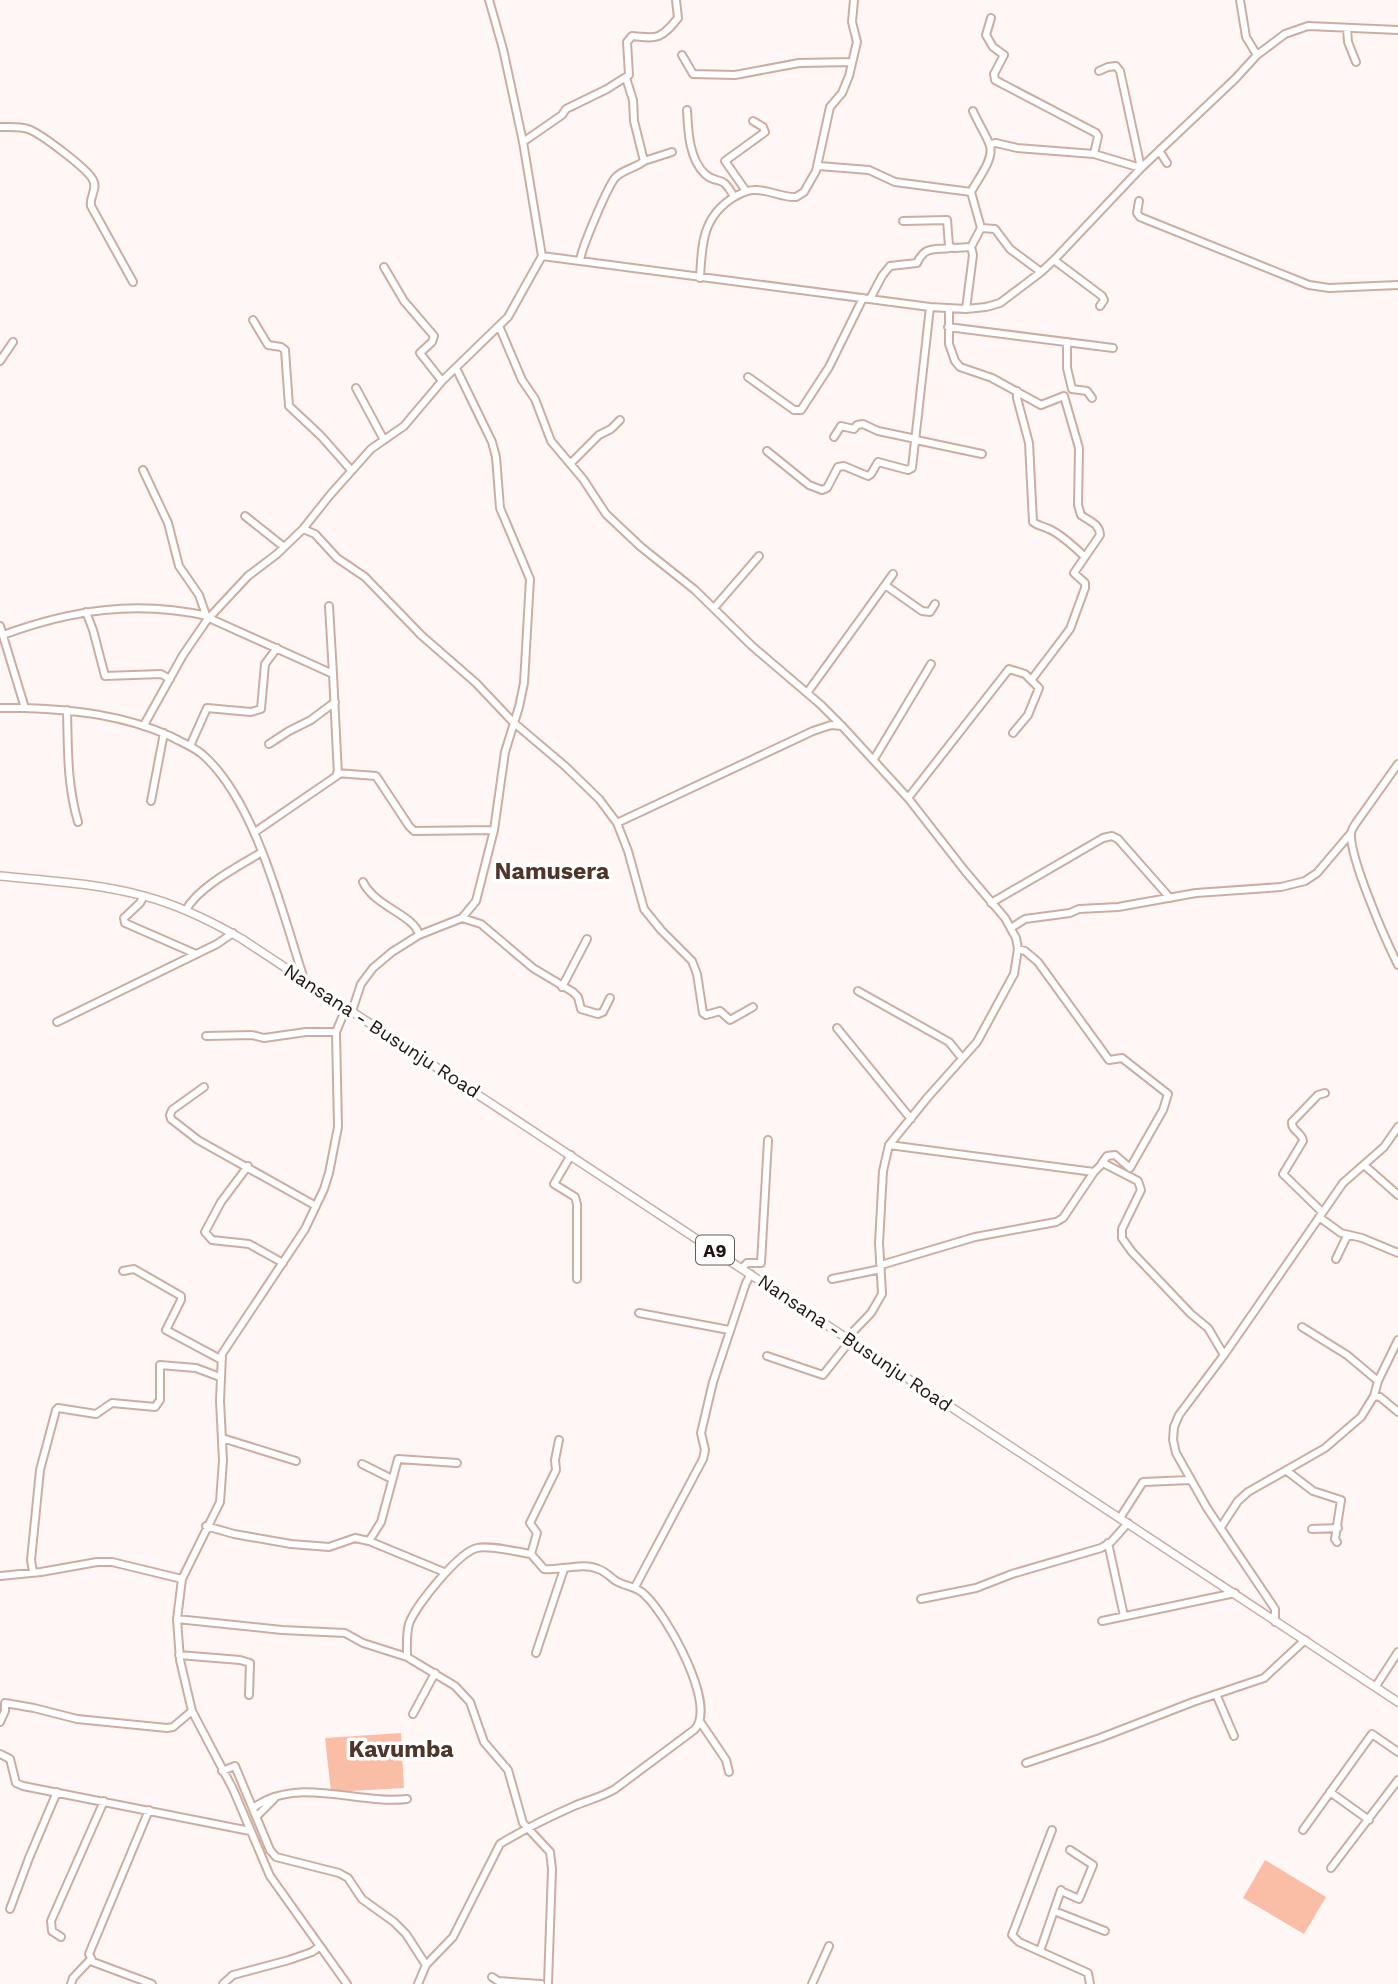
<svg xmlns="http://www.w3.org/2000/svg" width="1398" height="1984" font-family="'Work Sans',sans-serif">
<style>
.green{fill:#fabea6}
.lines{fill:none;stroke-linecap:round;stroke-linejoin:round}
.minor-casing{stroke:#cdada0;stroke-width:10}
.major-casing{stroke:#cdada0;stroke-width:10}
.minor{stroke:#fff;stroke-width:6}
.major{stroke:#fff;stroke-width:7}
.labels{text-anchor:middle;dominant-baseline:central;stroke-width:7;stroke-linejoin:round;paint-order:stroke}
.shield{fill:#fff;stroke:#635b58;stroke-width:2}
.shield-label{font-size:18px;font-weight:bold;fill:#201510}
.street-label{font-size:19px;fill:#201510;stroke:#fff}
.quarter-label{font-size:23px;font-weight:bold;fill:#4f352a;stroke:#fff}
</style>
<rect width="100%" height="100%" fill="#fef7f5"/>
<path class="green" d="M401,1733L404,1788L331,1792L325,1738Z
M1265,1860L1326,1897L1304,1934L1243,1898Z"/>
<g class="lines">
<defs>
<path id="minor" d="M1240,0L1246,37L1257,55
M991,18L986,35L993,47L1004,55L994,74L995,80L1096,133L1098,136L1094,154
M1347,28L1348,42L1356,62
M682,55L693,74L735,75L799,63L852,62
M687,110C688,131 689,159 705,174C718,186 721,172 734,197
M0,127C9,127 19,126 28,129C40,133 88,169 93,180C98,189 89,197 91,206L133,282
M523,142L562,115L566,109L607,89L629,75L627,42L632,36C658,39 661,39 678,18L676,0
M990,144L996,143L1017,148L1094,154L1141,168L1120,71L1116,66L1108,67L1099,71
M1160,152L1167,163
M644,161L672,152
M819,166L869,170L895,182L971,192L981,228L995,229L1010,249L1041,272
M746,191L725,161L765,132L763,127L753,121
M971,192C977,180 994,160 990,146C988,138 977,121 973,111
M1139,201L1137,213L1140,217L1309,285L1329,288L1398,285
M903,221L947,220L949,246L954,248L971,247L981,228
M542,256L930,307L966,309L986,307L1000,303L1041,272L1054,260L1141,168L1235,79L1257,55L1285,34L1308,26L1398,30
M1054,260L1102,296L1104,300L1100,306
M580,261C581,249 607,188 615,178C621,170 636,168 644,161L634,121L633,100L626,78
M384,267L404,301L434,336L432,342L420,353L442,381
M700,278C702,244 702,217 734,197C740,194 746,190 754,190C768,189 782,198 796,197L804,192L816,171L830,107L842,93L849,76L857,42L852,22L854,0
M870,299L882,276L890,266L917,263C925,246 933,250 950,248
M949,308V344L955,361L960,367L992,378L1041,405L1064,396L1079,448L1078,505L1081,515C1090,522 1099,523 1100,535L1074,573L1085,583V588L1070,629L1032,679
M966,309L973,255L971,247
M253,320L268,345L281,347L285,350L289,406L321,436L351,470
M499,326L522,380L535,399L551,441L583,479L606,514L641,547L695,590L752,646L820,704L842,726L908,798L965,871L1005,918L1016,938L1018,949L1014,974L977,1042L928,1097L889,1145L883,1171L879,1243L882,1294L871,1313L846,1339
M948,327L1113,348
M1067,342V368L1072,389L1087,391L1092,398
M0,361L13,342
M748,377L794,410H801L829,367L863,298
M356,388L384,440
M1017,391V398L1029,443L1033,522C1038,526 1043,526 1049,529C1059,533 1077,549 1085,557
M834,437L841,426L854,429L857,425L863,424L878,431L916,439
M916,440L982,454
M767,451L809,485L822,490L827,488L838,467L844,466L868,476L871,474L878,462L908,470L912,468L930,307
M570,464L599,435L611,429L620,420
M143,470L168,523L179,566L199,595L207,618
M245,516L284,547
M303,529L315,534L337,558L365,577L421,635L476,683L513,722L565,766L599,799L617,823L813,731L831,725L842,726
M885,585L922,611L930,612L935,604
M329,606L333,674
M714,608L759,556
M86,612L93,630L105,676L161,674L170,679
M209,618L333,674L338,775L255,832
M0,626L25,708C76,710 123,715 170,736C181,742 192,746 202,754C256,801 282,912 304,979
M3,635C71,610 136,600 207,616
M807,693L893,574
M0,708H25
M67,710C68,748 67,785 78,822
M144,725L183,655L207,620L248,576L277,554L303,529L330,495L371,449L404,426L442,381L508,317L542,256L523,142L503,49L489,0
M269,744L289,731L311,720L335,702
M190,746L207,708L251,712L261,709L265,664L277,648
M874,759L931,664
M1398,764L1356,823C1353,827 1352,828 1351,833C1349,857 1386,941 1398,965
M337,773L376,776L409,826L414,831L494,830
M908,798L1009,669L1025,674L1039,688L1028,715L1013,733
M151,801L164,733
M617,823L628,851L644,909L661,930L692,961L697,974L703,1013L706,1015L720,1011L730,1020L753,1007
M363,882C375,907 415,915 419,935
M144,896L140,903L124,918L125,923L196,954
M991,903L1103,838L1112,836L1118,839L1170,898
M186,910C198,887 239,866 262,852
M462,918L481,924L533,968L573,992L578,997L581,1009L598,1014L603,1012L610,998
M1011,928L1025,919L1070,913L1079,909L1118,907L1196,893L1281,887L1305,881L1317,873L1351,833
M1018,949L1025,951L1038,962L1109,1060L1122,1058L1168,1094L1163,1110L1130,1168L1115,1155L1107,1156L1102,1163
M562,987L587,939
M858,991L949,1042L962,1058
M346,1008L336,1032L338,1127L329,1173L324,1189L305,1229L222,1354L220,1401L223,1460L220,1502L182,1579L177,1619L180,1660L192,1711L233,1789L270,1876L347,1984
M352,1011L361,984L373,968L392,952L419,935L462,918L476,901L494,830L505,752L519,707L524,683L530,579L500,508L496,457L492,442L456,368
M57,1022L217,944L233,933
M837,1028L911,1119
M206,1036L252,1035L264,1038L306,1032H336
M204,1087L172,1110L170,1115L171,1119L198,1140L316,1206
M889,1145L1094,1172L1103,1163L1138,1181L1141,1190L1122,1229V1238L1132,1252L1191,1314L1208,1328L1224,1355
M571,1155L554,1184L575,1197L577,1204V1279
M1364,1165L1398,1195
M248,1166L221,1202L205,1232L212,1240L249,1244L283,1263
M1322,1212L1283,1174L1303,1141C1302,1132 1291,1131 1292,1122L1318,1095L1325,1093
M1319,1217L1341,1233L1362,1238L1398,1253
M1336,1259L1347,1236
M881,1265L975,1237L1056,1222L1063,1218L1094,1172
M742,1268L747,1263H761L768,1140
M123,1271L134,1269L181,1296V1300L166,1330L220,1359
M832,1279L881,1269
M639,1313L729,1330
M1302,1327L1347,1355L1378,1381
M767,1356L823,1375L850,1341
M1374,1396L1378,1381L1398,1340
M222,1438L296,1461
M362,1464L392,1479
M1287,1471L1313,1491L1341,1500L1335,1539L1337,1542
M1120,1518L1143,1482L1190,1480
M206,1526L234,1534L291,1544L329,1547L355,1538L369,1541L444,1572
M1221,1527L1238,1501L1248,1492L1325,1448L1361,1417L1374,1396L1380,1397L1398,1412
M1312,1529L1338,1528
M369,1541L381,1522L398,1459L457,1463
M1108,1543L1124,1616
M531,1554L537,1533L530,1523L556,1470L555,1460L559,1440
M33,1572L31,1560L40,1470L56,1410L58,1408L96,1414L112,1403L155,1407L160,1400V1365L196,1368L220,1377
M0,1576L41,1572L97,1562H112L182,1579
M635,1587L703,1459L705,1450L701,1433L713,1382L746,1283L751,1274
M921,1599L976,1588L1012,1574L1101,1548L1111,1542L1128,1523
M177,1619L282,1630L345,1633L363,1643L407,1657
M1102,1621L1235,1593
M1275,1622V1609L1207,1508L1176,1453L1173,1440L1174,1427L1179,1415L1224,1355L1343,1183L1384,1147L1398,1127
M536,1653L564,1569
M179,1655L240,1660L250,1663L249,1695
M1376,1686L1398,1652
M1216,1694L1234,1736
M413,1714L435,1673
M0,1722L5,1711V1703L34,1708L77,1719L167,1728L173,1727L192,1711
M701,1723L726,1760L729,1772
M0,1754L10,1759L16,1783L23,1786L250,1831
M1026,1763L1100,1738L1193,1702L1264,1678L1305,1640
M222,1771L235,1766L270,1850L276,1857L339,1873L348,1878L362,1899L394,1922L406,1934L426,1965
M1330,1792L1369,1820
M253,1808C297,1775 357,1805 407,1799
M149,1810L89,1954L93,1962L152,1984
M257,1816L274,1799
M1052,1830L1012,1935L1019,1942L1088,1973L1090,1984
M1303,1830L1372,1734L1398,1752
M1331,1868L1398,1780
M1061,1891L1079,1899L1093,1865L1070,1850
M10,1909L29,1858L57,1792
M1054,1911L1105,1931
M61,1937L52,1931L51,1921L104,1801
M1040,1951L1061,1890
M492,1977L498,1981L541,1984
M71,1984L73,1978L90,1960
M223,1984L233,1975L289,1960L312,1952L320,1946
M418,1984L426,1965L453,1937L500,1844C523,1830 549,1817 574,1806C588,1800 602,1797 615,1789L694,1730C719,1707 666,1614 645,1595C637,1586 626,1587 616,1581C610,1577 605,1571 598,1569C582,1562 561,1571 544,1569L531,1554C517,1552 490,1545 477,1548C459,1552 415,1606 409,1624C406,1634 407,1646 407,1657L455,1686L470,1702L484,1742L508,1770L523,1823L550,1852L552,1869L548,1984
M812,1984L829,1946"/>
<path id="major" d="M0,876C48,881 97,883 144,896C179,905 211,921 242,939L1398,1702"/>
</defs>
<use href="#minor" class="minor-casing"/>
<use href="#major" class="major-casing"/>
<use href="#minor" class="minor"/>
<use href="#major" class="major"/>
</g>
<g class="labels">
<rect class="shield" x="696" y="1235.5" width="38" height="29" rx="5"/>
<g class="shield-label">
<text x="715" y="1250">A9</text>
</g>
<g class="street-label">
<text transform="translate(382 1031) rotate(33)">Nansana - Busunju Road</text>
<text transform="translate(855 1343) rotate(34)">Nansana - Busunju Road</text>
</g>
<g class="quarter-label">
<text x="552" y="871">Namusera</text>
<text x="401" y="1749">Kavumba</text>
</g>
</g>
</svg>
